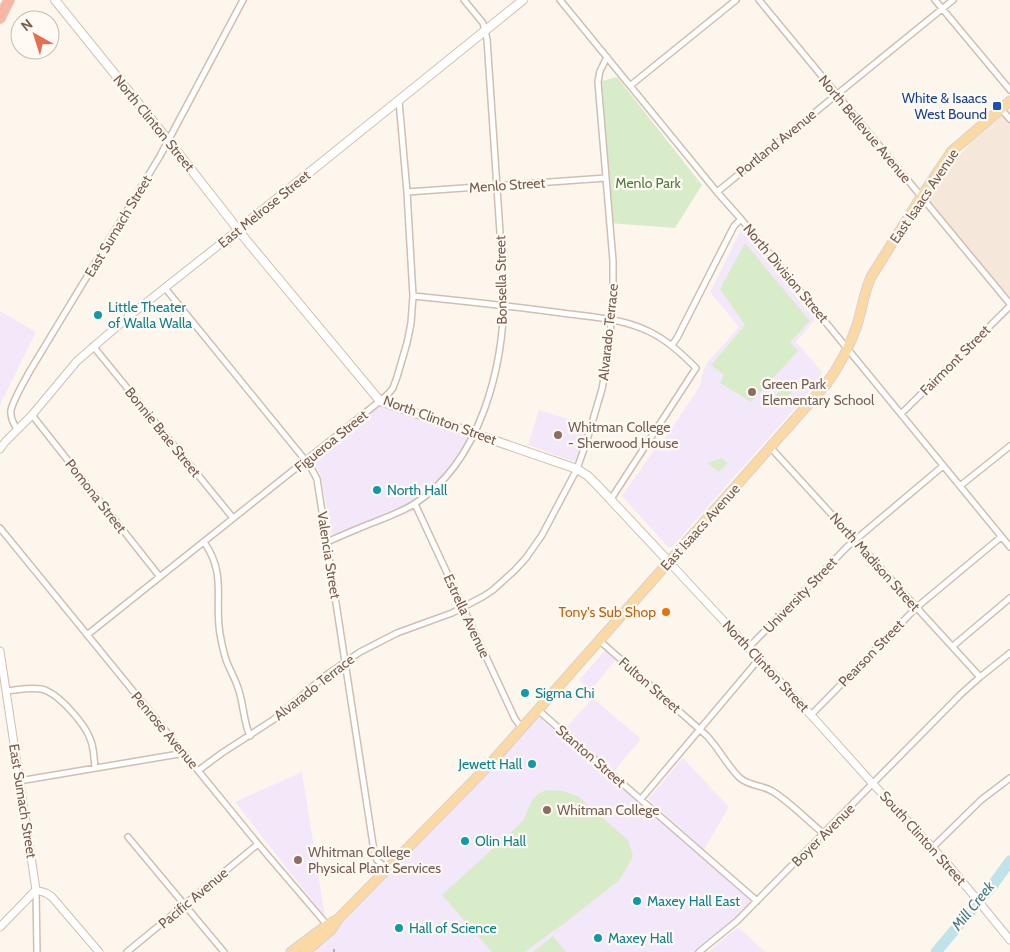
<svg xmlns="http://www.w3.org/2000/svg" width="1010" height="952" font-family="Cabin,sans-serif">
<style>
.residential{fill:#f5e8da}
.education{fill:#f3e8fa}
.green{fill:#d8ecc9}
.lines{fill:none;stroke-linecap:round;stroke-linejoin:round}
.river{stroke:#bfe3e8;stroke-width:11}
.minor-casing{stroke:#d1beb0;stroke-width:8}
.tertiary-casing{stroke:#d1beb0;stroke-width:9}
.secondary-casing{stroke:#d6c0b0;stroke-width:10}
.primary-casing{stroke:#dad1cd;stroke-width:11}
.motorway-casing{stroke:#dad1cd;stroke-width:12}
.minor{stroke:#fff;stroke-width:5}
.tertiary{stroke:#fff;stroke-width:7}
.secondary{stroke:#fff;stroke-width:8}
.primary{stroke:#fbd9a5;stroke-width:9}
.motorway{stroke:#f7b7a3;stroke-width:10}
.rail{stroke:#b9a8c9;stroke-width:2;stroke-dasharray:8 5;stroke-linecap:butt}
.transit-dot{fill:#1a4fb4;stroke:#fffaf3;stroke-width:2}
.culture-dot{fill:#0f9aa8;stroke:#fffaf3;stroke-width:2}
.education-dot{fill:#8d6e63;stroke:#fffaf3;stroke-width:2}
.food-dot{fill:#e8710a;stroke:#fffaf3;stroke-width:2}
.labels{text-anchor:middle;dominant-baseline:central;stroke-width:4.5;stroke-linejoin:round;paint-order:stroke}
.transit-label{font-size:14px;fill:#164399;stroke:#fffaf3;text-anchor:end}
.street-label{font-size:14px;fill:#7a5c4d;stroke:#fffaf3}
.park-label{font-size:14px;fill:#537a41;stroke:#fffaf3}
.culture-label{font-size:14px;fill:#0d838f;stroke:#fffaf3;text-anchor:start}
.education-label{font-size:14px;fill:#785e54;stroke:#fffaf3;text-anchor:start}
.food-label{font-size:14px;fill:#c56008;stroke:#fffaf3;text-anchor:end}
.water-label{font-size:15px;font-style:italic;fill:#437c86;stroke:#fffaf3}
</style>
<rect width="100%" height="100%" fill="#fdf6ec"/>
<path class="residential" d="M1002,109L1010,118V304L921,197Z"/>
<path class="education" d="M741,230L815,320L796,342L823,373L804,398L672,547H668L622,496L657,446L662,443L700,386L702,375L707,363L739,327L710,292Z
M0,311L36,332L0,405Z
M381,405L472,435L415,511L333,538L320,473L312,460Z
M539,410L589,425L575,462L528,445Z
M608,647L618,657L590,691L579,680Z
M593,698L641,739L613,772L563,731Z
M540,716L755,904L702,952H305Z
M683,758L729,807L704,850L648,799Z
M302,772L325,917L235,802Z
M738,927L765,952H708Z"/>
<path class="green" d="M617,77L702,185L675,228L609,223L598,82Z
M745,243L810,321L790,342L798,351L751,402L720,383L724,375L711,365L745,325L720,289Z
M785,385L792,392L780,405L773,398Z
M722,458L728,463L719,472L707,463Z
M547,790L564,791L579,797L628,840L633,856L622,876L617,882L561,926L553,931L525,952H492L442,895L523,821C529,808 531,794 547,790Z
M553,936L566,952H533Z"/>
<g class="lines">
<path class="river" d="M936,952L992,886L1010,861"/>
<defs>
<path id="minor" d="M560,0L717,192L741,219L1010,547
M759,0L1010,304
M935,0L1010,90
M631,85L736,0
M1001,109L1010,119
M407,192L606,178
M717,192L953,0
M165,288L310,466L317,479L374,851L377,860L387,869
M413,296C463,301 512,306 562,313C591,317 621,318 648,331C667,340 681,353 696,368L611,499
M672,345L677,338L734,226L741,219
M93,346L233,518
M901,414L1010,306
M32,415L160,577
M17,429C13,423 10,417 11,410C14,398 25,380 31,369L160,156L243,0
M771,448L980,677
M960,486L1010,446
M415,504L515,719L522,728
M0,528L258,844L328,926
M204,542C227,575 214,599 220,634C222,645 224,657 229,667C232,674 236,681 238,688C244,704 243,721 250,736
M327,542C338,537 350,532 362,527C379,520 398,514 414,504C481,462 504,366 504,292L487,39L483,23L464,0
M87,635L380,401L389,393L393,388L397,377L407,343L411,323L413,296L407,192L399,101
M600,641L706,735C719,748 727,766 740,778C749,786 762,785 772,791C789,801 808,821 824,834
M953,646L1010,598
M749,647L848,546L943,466
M6,691C18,690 29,687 41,689C58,692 86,725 91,741C94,749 94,759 95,768
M538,710L757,901
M811,715L917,607L1001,537
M199,770L222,753L273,720L325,676L360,652L397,633L452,613L484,596L493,590L515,570L526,558L542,535L577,469L586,443L602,389L608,355L613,301V261L598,82L600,71L607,57
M19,781L185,753
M641,799L759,659
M128,837L224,952
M932,848L981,800L1010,778
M36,890L37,952
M127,952L258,844
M699,952L737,921L961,694L980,677L1010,653"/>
<path id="tertiary" d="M0,449L5,442L32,415L77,361L128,317L238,230
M669,562L811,715L873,784L945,861L975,897L1010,940
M0,651L36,890
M36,890L46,893L52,897L99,952
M0,927L36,890"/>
<path id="secondary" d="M55,0L168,140L247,241L380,401L577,469L588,476L597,485L669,562
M238,230L523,0"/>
<path id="primary" d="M291,952L327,925L338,919
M305,952L331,930L338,919L490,764L827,383C840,365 850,346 857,325C862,309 864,292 871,277L921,197L951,152L1010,101"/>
<path id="motorway" d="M0,18L9,0"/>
</defs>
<use href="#minor" class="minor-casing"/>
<use href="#tertiary" class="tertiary-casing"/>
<use href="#secondary" class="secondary-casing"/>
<use href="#primary" class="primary-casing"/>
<use href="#motorway" class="motorway-casing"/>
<use href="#minor" class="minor"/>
<use href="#tertiary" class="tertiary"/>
<use href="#secondary" class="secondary"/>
<use href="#primary" class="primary"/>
<use href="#motorway" class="motorway"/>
<path class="rail" d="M334,949V952"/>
</g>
<rect class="transit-dot" x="992" y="101" width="10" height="10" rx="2.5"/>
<g class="culture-dot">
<circle cx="98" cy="315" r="5"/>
<circle cx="377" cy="490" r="5"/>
<circle cx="525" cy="693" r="5"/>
<circle cx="532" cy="764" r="5"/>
<circle cx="465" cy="841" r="5"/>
<circle cx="637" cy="901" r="5"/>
<circle cx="399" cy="928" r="5"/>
<circle cx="598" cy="938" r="5"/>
</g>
<g class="education-dot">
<circle cx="752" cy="392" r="5"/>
<circle cx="558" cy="435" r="5"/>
<circle cx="547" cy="810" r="5"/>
<circle cx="298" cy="860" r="5"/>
</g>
<circle class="food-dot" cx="666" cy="612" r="5"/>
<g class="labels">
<g class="transit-label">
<text x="987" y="98">White &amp; Isaacs<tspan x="987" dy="16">West Bound</tspan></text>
</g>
<g class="street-label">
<text transform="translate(154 123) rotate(51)">North Clinton Street</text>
<text transform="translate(865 129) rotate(50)">North Bellevue Avenue</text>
<text transform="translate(776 143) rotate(-39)">Portland Avenue</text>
<text transform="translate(507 185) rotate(-4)">Menlo Street</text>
<text transform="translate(924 196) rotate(-56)">East Isaacs Avenue</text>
<text transform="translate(264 209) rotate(-39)">East Melrose Street</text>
<text transform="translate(118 226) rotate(-59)">East Sumach Street</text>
<text transform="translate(786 273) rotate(50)">North Division Street</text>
<text transform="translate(501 280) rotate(-91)">Bonsella Street</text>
<text transform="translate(608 332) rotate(-84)">Alvarado Terrace</text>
<text transform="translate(955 360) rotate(-45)">Fairmont Street</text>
<text transform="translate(440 420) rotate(20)">North Clinton Street</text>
<text transform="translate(163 432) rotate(51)">Bonnie Brae Street</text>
<text transform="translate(331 441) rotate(-39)">Figueroa Street</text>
<text transform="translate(96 496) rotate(52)">Pomona Street</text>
<text transform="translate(700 527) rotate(-48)">East Isaacs Avenue</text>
<text transform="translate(329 555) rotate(81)">Valencia Street</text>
<text transform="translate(875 562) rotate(48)">North Madison Street</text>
<text transform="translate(800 595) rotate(-46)">University Street</text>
<text transform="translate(467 616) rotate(65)">Estrella Avenue</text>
<text transform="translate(871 653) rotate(-46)">Pearson Street</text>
<text transform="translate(766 666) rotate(47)">North Clinton Street</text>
<text transform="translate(650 685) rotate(41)">Fulton Street</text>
<text transform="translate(314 687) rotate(-38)">Alvarado Terrace</text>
<text transform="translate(165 730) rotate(50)">Penrose Avenue</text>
<text transform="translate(591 756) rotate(41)">Stanton Street</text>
<text transform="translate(23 801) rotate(81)">East Sumach Street</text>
<text transform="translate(823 835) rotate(-45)">Boyer Avenue</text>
<text transform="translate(923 838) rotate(48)">South Clinton Street</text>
<text transform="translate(193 898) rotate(-40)">Pacific Avenue</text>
</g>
<g class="park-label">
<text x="648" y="183">Menlo Park</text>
</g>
<g class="culture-label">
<text x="108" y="307">Little Theater<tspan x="108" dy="16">of Walla Walla</tspan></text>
<text x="387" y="490">North Hall</text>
<text x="535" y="693">Sigma Chi</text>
<text x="522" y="764" text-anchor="end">Jewett Hall</text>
<text x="475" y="841">Olin Hall</text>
<text x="647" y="901">Maxey Hall East</text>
<text x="409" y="928">Hall of Science</text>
<text x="608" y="938">Maxey Hall</text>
</g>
<g class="education-label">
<text x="762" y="384">Green Park<tspan x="762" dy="16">Elementary School</tspan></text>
<text x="568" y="427">Whitman College<tspan x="568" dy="16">- Sherwood House</tspan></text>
<text x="557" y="810">Whitman College</text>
<text x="308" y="852">Whitman College<tspan x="308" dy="16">Physical Plant Services</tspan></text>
</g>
<g class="food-label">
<text x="656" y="612">Tony's Sub Shop</text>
</g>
<g class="water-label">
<text transform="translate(973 906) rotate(-51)">Mill Creek</text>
</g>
</g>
<g transform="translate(35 35) rotate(321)"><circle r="24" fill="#fffaf3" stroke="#cabbb1"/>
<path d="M0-4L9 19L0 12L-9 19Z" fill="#e76f51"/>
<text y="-8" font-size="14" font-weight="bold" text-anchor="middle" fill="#7a5c4d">N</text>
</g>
</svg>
